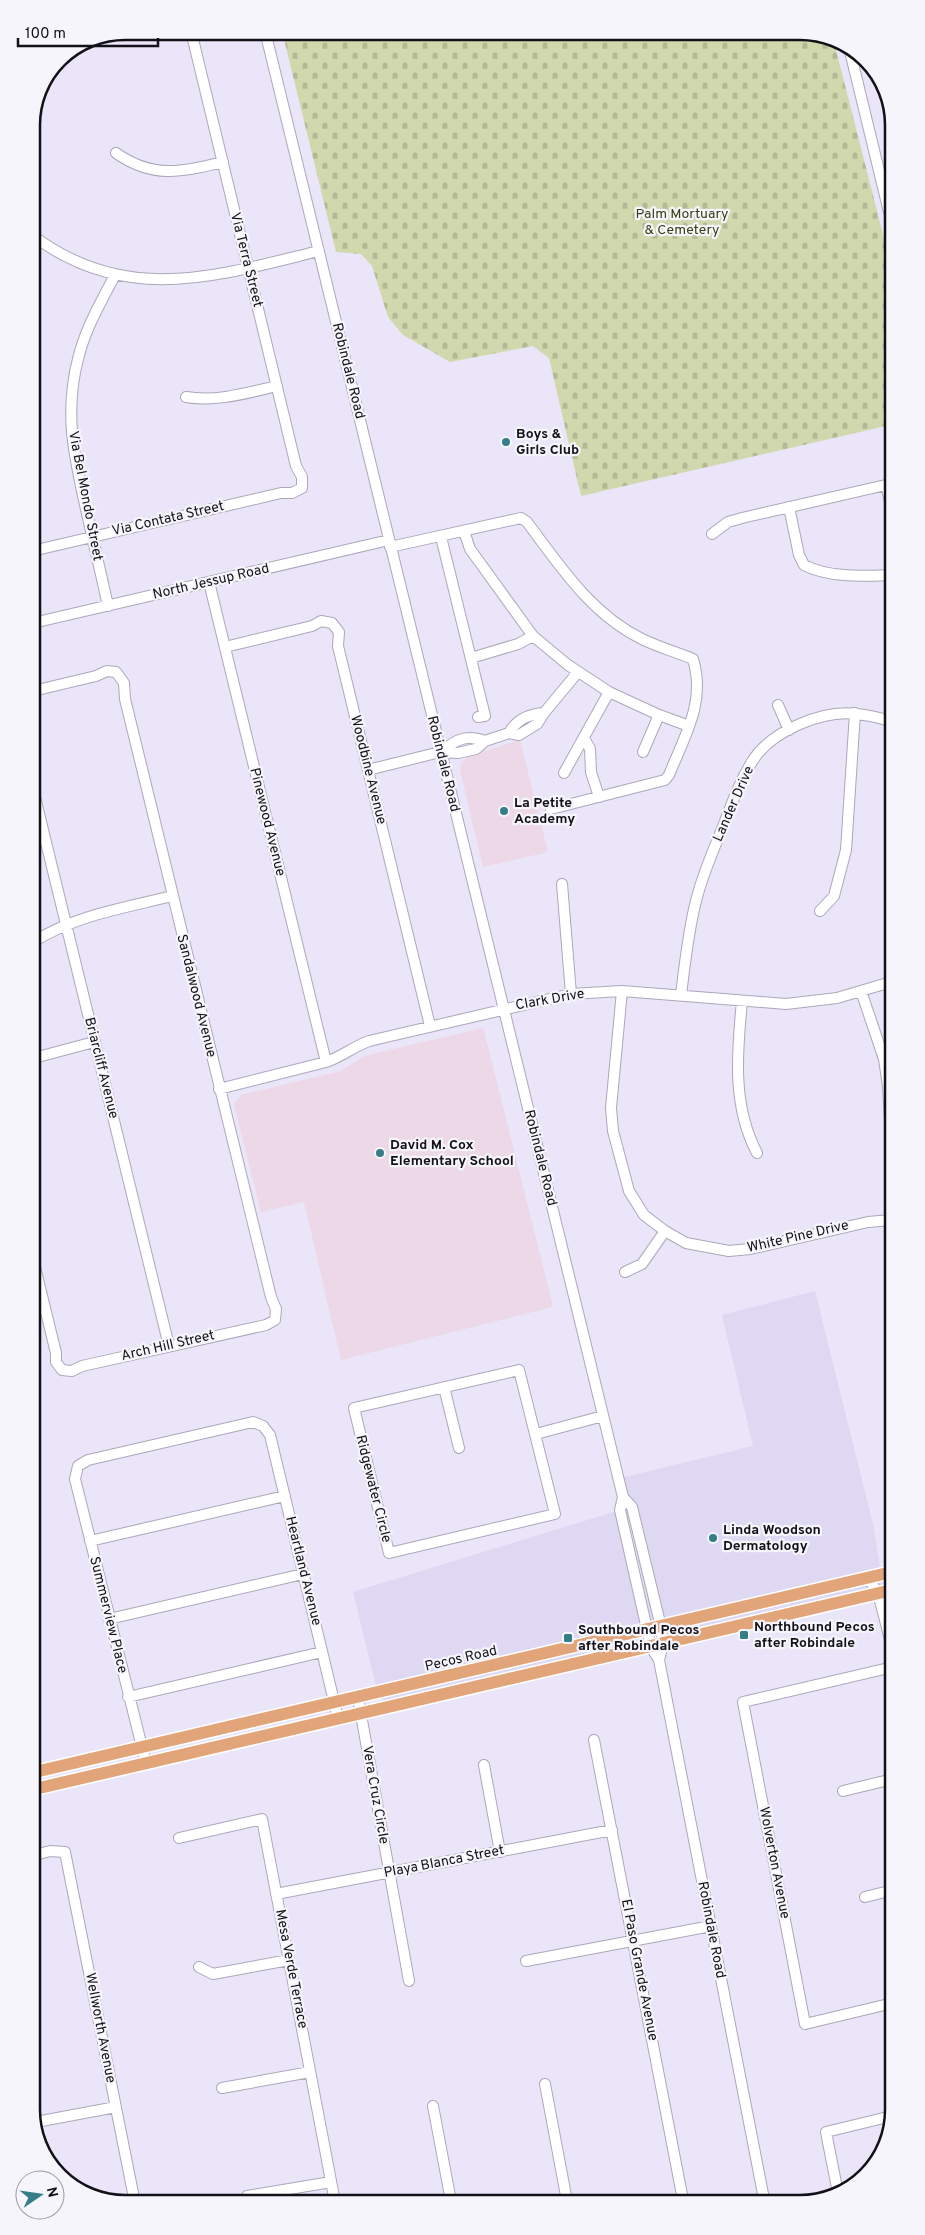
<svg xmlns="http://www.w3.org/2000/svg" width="925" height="2235" font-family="Overpass,sans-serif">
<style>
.built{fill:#ded8f2}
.education{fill:#ecd8e7}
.cemetery{fill:url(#cemetery-stones)}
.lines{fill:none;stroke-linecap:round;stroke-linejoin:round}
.minor-casing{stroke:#aba8b9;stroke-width:12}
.major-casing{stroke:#fff;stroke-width:15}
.minor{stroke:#fff;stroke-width:10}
.major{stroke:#e2a57a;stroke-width:12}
.poi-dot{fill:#357d87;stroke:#f6f5fc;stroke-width:2}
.labels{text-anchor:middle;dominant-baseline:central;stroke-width:4.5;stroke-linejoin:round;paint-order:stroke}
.park-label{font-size:14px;fill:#3a3e12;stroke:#f6f5fc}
.street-label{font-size:14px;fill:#131117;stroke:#f6f5fc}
.poi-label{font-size:14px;font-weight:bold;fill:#131117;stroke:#f6f5fc;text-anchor:start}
.rim{fill:none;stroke:#131117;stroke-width:2.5}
</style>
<defs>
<pattern id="cemetery-stones" width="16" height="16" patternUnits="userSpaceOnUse" patternTransform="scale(1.25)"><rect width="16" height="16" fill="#d2d8ae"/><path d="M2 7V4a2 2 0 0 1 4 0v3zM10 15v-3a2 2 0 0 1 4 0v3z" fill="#b3b895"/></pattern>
</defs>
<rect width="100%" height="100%" fill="#eae5f8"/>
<path class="built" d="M815,1291L873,1524L883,1586L655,1639L621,1478L753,1446L722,1315Z
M620,1510L649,1642L384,1702L375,1682L353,1592Z"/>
<path class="education" d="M520,740L548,852L483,867L460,770L461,763L467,757Z
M483,1028L553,1307L341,1360L304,1202L261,1212L234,1104L241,1095L341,1071L364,1056Z"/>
<path class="cemetery" d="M282,31H807L834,42L889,258L890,425L581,496L549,358L533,346L450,362L403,335L388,317L372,266L361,254L336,252Z"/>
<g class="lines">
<defs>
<path id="minor" d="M265,31L623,1497L620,1510L651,1647L659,1660L764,2199
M151,34L162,31
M849,47L889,212
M116,153C153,179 181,172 223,162
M32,235C126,306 216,276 319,251
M186,397C217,402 247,393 277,386
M886,485L890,501
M789,507L799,555L804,565C829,578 863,576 890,575
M464,531L470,549L533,636L568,665L609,692L659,715L689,726
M712,534L728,522L742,518L890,484
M441,537L485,716L478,717
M390,547L521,518L527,522C560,566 591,614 642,639C658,647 676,652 693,659C706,702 685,735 669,775L665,780L551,809
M32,551L281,493H292L302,488V477L296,466L191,31
M209,582L326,1062
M108,606C101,573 93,541 86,509C74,456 64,413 78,359C85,329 101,302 115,275
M33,623L389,540
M225,647L312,626L321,621L332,623L339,632L338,646L430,1026
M471,658L518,644L533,636
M33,691L96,676L107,671L116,672L124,683L125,699L271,1297L276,1309L275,1320L266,1325L82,1366L72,1371L62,1370L56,1362V1353L34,1263
M778,705L789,730
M509,733C516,720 529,714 544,713
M584,738L590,749L591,772L599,797
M440,752C456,740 465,734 485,741
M643,752L659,715
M368,770L440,752L458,753L476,749L485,741L509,733L519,735L537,724L544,713L578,672
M564,773L609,692
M33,789L169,1346
M562,884L571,994
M820,911L834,896L846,850L855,713
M33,942C76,915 124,908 172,896
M622,991L611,1108L613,1131L629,1191L644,1215L665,1231L686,1243L729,1251L750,1249L868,1222L892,1220
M861,991L884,1059L888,1086L890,1121
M681,995C685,963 688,932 696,901C702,876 712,853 722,829C731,806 739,782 753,760C772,731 823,709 857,714C868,715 880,718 890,721
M742,1001C737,1052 732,1106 757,1153
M34,1058L94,1042
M219,1089L326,1062C341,1057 353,1047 369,1041L571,994L622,991L786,1004L837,998L891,982
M625,1272L642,1264L665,1231
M519,1370L555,1514L389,1553L354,1408Z
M444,1387L459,1448
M536,1434L603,1416
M623,1497L632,1507L661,1627L663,1644L659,1660
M90,1541L285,1496
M868,1578L878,1593L893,1651
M109,1619L303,1574
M893,1667L743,1702L805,2024L893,2003
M128,1697L322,1652
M358,1698L409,1981
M594,1740L683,2200
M146,1763L75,1479L78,1466L88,1460L253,1422L263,1426L270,1435L338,1718
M484,1765L500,1852
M843,1791L893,1779
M179,1838L262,1819L335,2202
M35,1855L50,1851L65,1852L135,2203
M276,1894L612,1830
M865,1897L893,1890
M526,1961L711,1926
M199,1967L213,1974L289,1960
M545,2084L567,2201
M222,2088L310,2072
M433,2106L451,2201
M36,2122L116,2107
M838,2193L826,2132L892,2116
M247,2196L331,2182"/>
<path id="major" d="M35,1772L892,1572
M35,1789L892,1590"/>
</defs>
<use href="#minor" class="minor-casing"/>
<use href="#major" class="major-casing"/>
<use href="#minor" class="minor"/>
<use href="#major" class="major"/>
</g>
<g class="poi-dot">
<circle cx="506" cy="442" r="5"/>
<circle cx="504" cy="811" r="5"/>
<circle cx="380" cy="1153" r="5"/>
<circle cx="713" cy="1538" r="5"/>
<rect x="739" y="1630" width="10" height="10" rx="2.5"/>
<rect x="563" y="1633" width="10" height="10" rx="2.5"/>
</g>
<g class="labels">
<g class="park-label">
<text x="682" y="214">Palm Mortuary<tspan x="682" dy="16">&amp; Cemetery</tspan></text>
</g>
<g class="street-label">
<text transform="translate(246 260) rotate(76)">Via Terra Street</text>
<text transform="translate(348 371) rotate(76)">Robindale Road</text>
<text transform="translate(85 496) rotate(79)">Via Bel Mondo Street</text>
<text transform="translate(168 519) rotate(-13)">Via Contata Street</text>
<text transform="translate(211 582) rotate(-13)">North Jessup Road</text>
<text transform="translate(443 764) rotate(76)">Robindale Road</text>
<text transform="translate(368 770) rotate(76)">Woodbine Avenue</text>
<text transform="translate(734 804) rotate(-66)">Lander Drive</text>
<text transform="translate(267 822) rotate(76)">Pinewood Avenue</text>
<text transform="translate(196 996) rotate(76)">Sandalwood Avenue</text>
<text transform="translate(550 1000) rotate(-10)">Clark Drive</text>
<text transform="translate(101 1068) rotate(76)">Briarcliff Avenue</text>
<text transform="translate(540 1158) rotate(76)">Robindale Road</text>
<text transform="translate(798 1237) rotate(-13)">White Pine Drive</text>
<text transform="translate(168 1346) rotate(-13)">Arch Hill Street</text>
<text transform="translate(373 1489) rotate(76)">Ridgewater Circle</text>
<text transform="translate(303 1571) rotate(76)">Heartland Avenue</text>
<text transform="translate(108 1615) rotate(76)">Summerview Place</text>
<text transform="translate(461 1659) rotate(-13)">Pecos Road</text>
<text transform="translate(375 1795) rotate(80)">Vera Cruz Circle</text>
<text transform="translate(444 1862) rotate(-11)">Playa Blanca Street</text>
<text transform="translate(774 1863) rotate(79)">Wolverton Avenue</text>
<text transform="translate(711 1930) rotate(79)">Robindale Road</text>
<text transform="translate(291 1969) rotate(79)">Mesa Verde Terrace</text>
<text transform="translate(639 1970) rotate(79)">El Paso Grande Avenue</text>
<text transform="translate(100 2028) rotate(79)">Wellworth Avenue</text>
</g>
<g class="poi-label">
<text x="516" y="434">Boys &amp;<tspan x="516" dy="16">Girls Club</tspan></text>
<text x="514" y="803">La Petite<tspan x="514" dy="16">Academy</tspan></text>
<text x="390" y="1145">David M. Cox<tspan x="390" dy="16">Elementary School</tspan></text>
<text x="723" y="1530">Linda Woodson<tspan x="723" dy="16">Dermatology</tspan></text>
<text x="754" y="1627">Northbound Pecos<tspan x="754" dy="16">after Robindale</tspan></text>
<text x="578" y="1630">Southbound Pecos<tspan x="578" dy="16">after Robindale</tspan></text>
</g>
</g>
<path d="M0 0H925V2235H0ZM125 40H800A85 85 0 0 1 885 125V2110A85 85 0 0 1 800 2195H125A85 85 0 0 1 40 2110V125A85 85 0 0 1 125 40Z" fill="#f6f5fc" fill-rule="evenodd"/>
<path class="rim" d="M125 40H800A85 85 0 0 1 885 125V2110A85 85 0 0 1 800 2195H125A85 85 0 0 1 40 2110V125A85 85 0 0 1 125 40Z"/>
<g transform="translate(40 2195) rotate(77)"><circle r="24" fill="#f6f5fc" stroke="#9b9aa0"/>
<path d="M0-4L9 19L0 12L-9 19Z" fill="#357d87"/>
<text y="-8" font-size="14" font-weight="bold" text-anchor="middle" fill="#131117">N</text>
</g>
<path d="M18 38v8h140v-8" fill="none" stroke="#131117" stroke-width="2.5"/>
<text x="25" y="38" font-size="15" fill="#131117" stroke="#f6f5fc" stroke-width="4" paint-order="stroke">100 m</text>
</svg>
